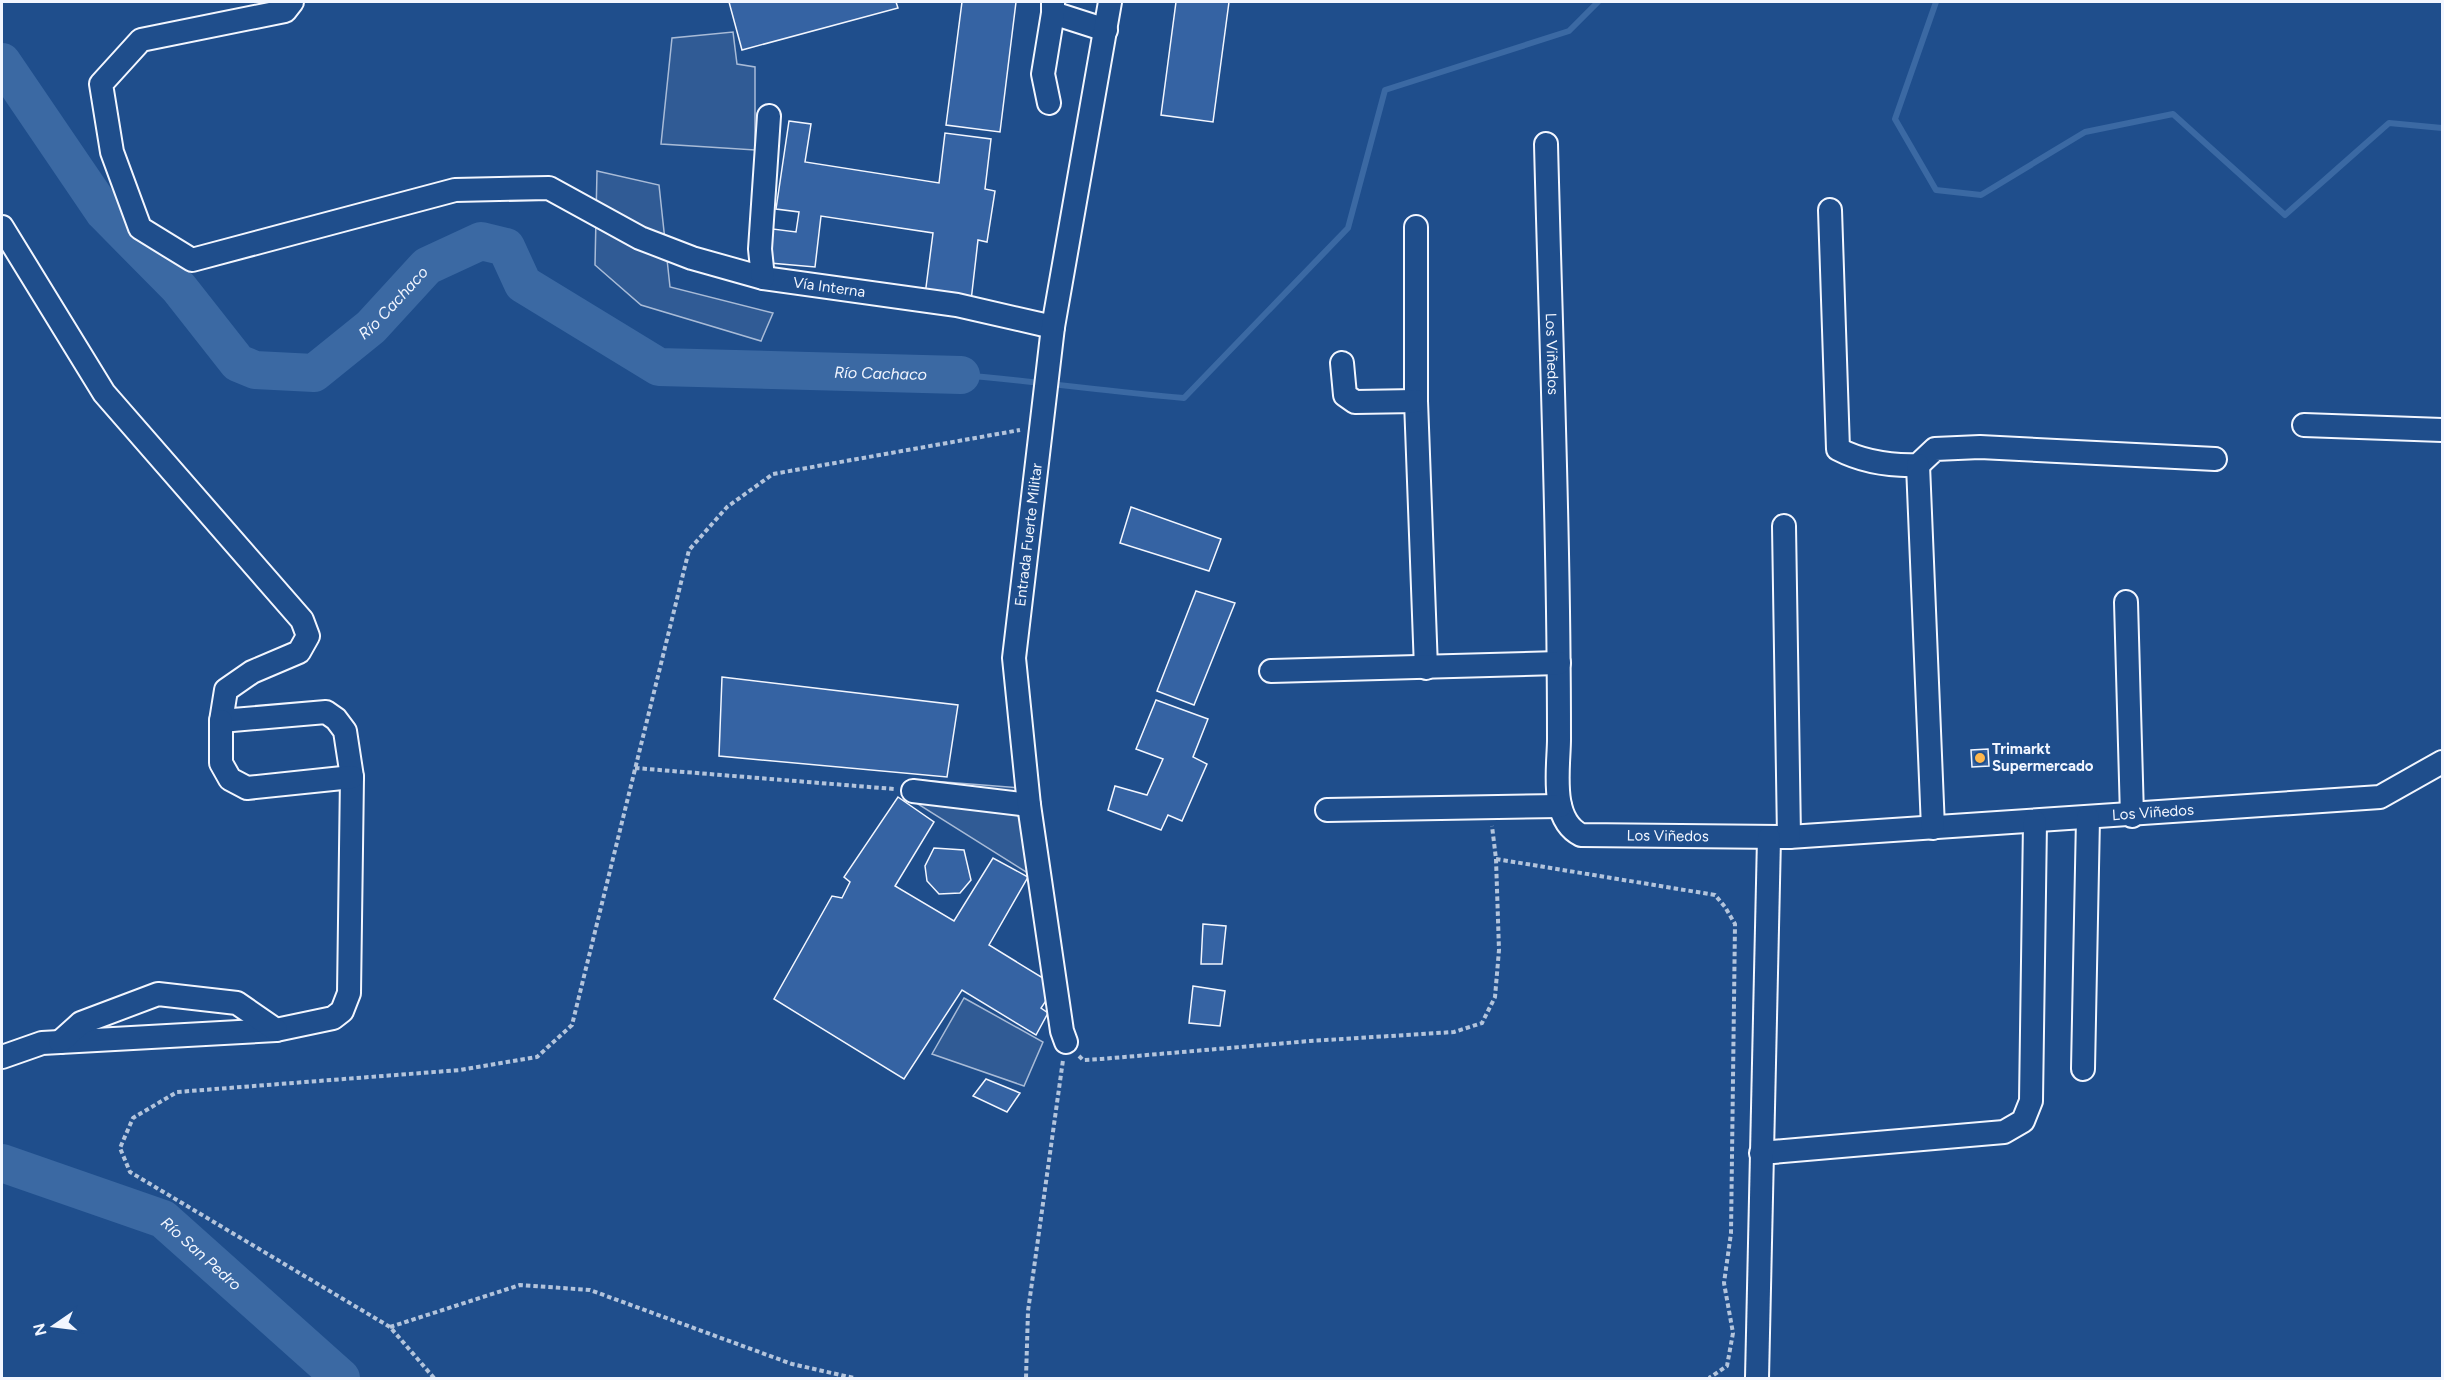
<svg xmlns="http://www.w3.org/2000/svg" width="2444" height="1380" font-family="Figtree,sans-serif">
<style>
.parking{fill:#305b95;stroke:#a8bbd7;stroke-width:1.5}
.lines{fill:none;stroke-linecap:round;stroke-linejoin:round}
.stream{stroke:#3b69a3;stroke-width:6}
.river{stroke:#3b69a3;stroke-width:38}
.building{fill:#3563a3;stroke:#f2f6ff;stroke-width:1.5}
.minor-casing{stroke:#f2f6ff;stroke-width:26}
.path{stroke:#b3c4dc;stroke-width:4;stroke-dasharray:4.5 3;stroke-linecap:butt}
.minor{stroke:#1f4e8c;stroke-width:22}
.poi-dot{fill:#ffb74d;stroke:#1f4e8c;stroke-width:2}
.labels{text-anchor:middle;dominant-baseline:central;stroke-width:4.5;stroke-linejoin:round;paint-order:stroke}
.street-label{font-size:15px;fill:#f2f6ff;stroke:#1f4e8c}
.poi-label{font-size:15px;font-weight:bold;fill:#f2f6ff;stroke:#1f4e8c;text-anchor:start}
.water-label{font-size:16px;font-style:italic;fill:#f2f6ff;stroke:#1f4e8c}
</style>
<rect width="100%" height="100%" fill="#1f4e8c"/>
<path class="parking" d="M733,32L737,64L755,67V150L661,144L672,38Z
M597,171L659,185L670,287L773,313L761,341L641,305L595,265Z
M919,780L1022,788L1034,877L913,801Z
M964,998L1043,1042L1024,1086L932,1054Z"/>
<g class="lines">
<path class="stream" d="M1936,2L1895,119L1936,190L1981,195L2085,132L2173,114L2285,215L2389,123L2442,128
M961,375C1036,381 1110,392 1184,398L1348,228L1385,90L1569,31L1598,2"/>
<g class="river">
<path id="s1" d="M2,62L104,212L179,288L238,363L255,370L314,373L371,327L427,266L481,241L506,247L523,284L659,367L961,375"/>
<path id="s2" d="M2,1163L163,1219L341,1378"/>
</g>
</g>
<path class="building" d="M729,2H896L898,8L742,50Z
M962,2H1016L1000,132L946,125Z
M1176,2H1229L1213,122L1161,115Z
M789,121L811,124L805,162L939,183L945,133L991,139L985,189L995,191L987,242L978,240L971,301L925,295L933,233L821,216L815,267L770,263L773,229L796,232L799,212L776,209Z
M1131,507L1221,539L1209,571L1120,543Z
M1196,591L1235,603L1194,705L1157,691Z
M722,677L958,705L947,777L719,756Z
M1156,700L1208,719L1193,757L1207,764L1182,821L1168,815L1161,830L1108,810L1115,786L1147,795L1163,759L1136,749Z
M1988,749L1989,766L1972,767L1971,750Z
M898,797L934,822L895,886L954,921L993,858L1028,877L989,945L1056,986L1041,1008L1048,1013L1036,1035L962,990L904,1079L774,999L832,896L842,898L850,882L844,877Z
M934,848L964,850L971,880L960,893L939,894L927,881L925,866Z
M1203,924L1226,926L1222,964H1201Z
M1193,986L1225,991L1220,1026L1189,1023Z
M986,1079L1020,1093L1007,1112L973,1096Z"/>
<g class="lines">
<defs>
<g id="minor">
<path id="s3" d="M292,2L285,11L141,40L101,84L112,152L140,228L192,260L455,190L549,188L640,238L692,258L763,278L957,305L1053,327"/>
<path d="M1053,13L1106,30"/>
<path d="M1049,103L1043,74L1053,13V2"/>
<path id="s4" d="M1546,144C1551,342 1559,540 1559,739C1559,767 1549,819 1581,835L1789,837L2380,797L2442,762"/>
<path d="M1830,210L1838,449C1863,462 1889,466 1918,465L1935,449L1980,447L2215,459"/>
<path d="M2,227L104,393L302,620L308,636L299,652L252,672L226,690L221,721L326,712L336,719L345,731L352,777L349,993L342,1011L333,1018L276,1030L42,1043L2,1057"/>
<path d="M1416,227V401L1426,668"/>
<path d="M763,278L760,249L769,116"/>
<path d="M1342,363L1345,395L1355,402L1416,401"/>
<path d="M2304,425L2442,430"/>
<path d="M1918,465L1933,828"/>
<path d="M1784,526L1789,837"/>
<path d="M2126,602L2132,816"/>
<path d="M1271,671L1559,663"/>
<path d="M221,721V763L230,779L247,788L352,777"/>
<path d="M913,791L1029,805"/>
<path d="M1327,810L1560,806"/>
<path d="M60,1042L81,1023L158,994L237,1003L276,1030"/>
<path id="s5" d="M1066,1042L1062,1031L1029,805L1014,658L1053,327L1110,2"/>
<path d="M2083,1069L2088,818"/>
<path d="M1761,1153L2004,1132L2023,1121L2031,1101L2035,822"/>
<path d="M1757,1378L1769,838"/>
</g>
</defs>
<use href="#minor" class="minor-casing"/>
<path class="path" d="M635,768L894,789
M1496,859L1715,895L1725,907L1735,924L1731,1233L1724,1283L1733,1333L1727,1366L1709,1378
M1079,1056L1083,1060L1101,1059L1310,1041L1454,1032L1482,1023L1495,997L1499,950L1496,859L1492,826
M390,1327L520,1285L590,1290L792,1364L854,1378
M434,1378L390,1327L130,1172L120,1148L133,1118L177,1092L460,1070L537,1057L572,1025L689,550L727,507L773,474L1020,430
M1026,1378L1028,1311L1063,1060"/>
<use href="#minor" class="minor"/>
</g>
<circle class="poi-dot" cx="1980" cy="758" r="6"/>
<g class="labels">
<g class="street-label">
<text stroke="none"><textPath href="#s3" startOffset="1095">Vía Interna</textPath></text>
<text stroke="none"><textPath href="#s4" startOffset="210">Los Viñedos</textPath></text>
<text stroke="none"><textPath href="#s5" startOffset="512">Entrada Fuerte Militar</textPath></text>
<text stroke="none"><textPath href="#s4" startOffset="1272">Los Viñedos</textPath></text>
<text stroke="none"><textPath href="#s4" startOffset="786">Los Viñedos</textPath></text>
</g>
<g class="poi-label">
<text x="1992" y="749">Trimarkt<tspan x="1992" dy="17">Supermercado</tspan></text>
</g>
<g class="water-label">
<text stroke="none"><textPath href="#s1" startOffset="567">Río Cachaco</textPath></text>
<text stroke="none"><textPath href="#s1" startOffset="1124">Río Cachaco</textPath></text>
<text stroke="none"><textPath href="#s2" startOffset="222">Río San Pedro</textPath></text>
</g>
</g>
<rect width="2444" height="1380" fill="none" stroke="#f2f6ff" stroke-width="6"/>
<g transform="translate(54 1326) rotate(256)" stroke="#1f4e8c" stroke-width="4.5" paint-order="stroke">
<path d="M0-4.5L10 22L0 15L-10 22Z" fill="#f2f6ff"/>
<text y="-9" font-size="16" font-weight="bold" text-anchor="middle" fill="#f2f6ff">N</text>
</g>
</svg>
